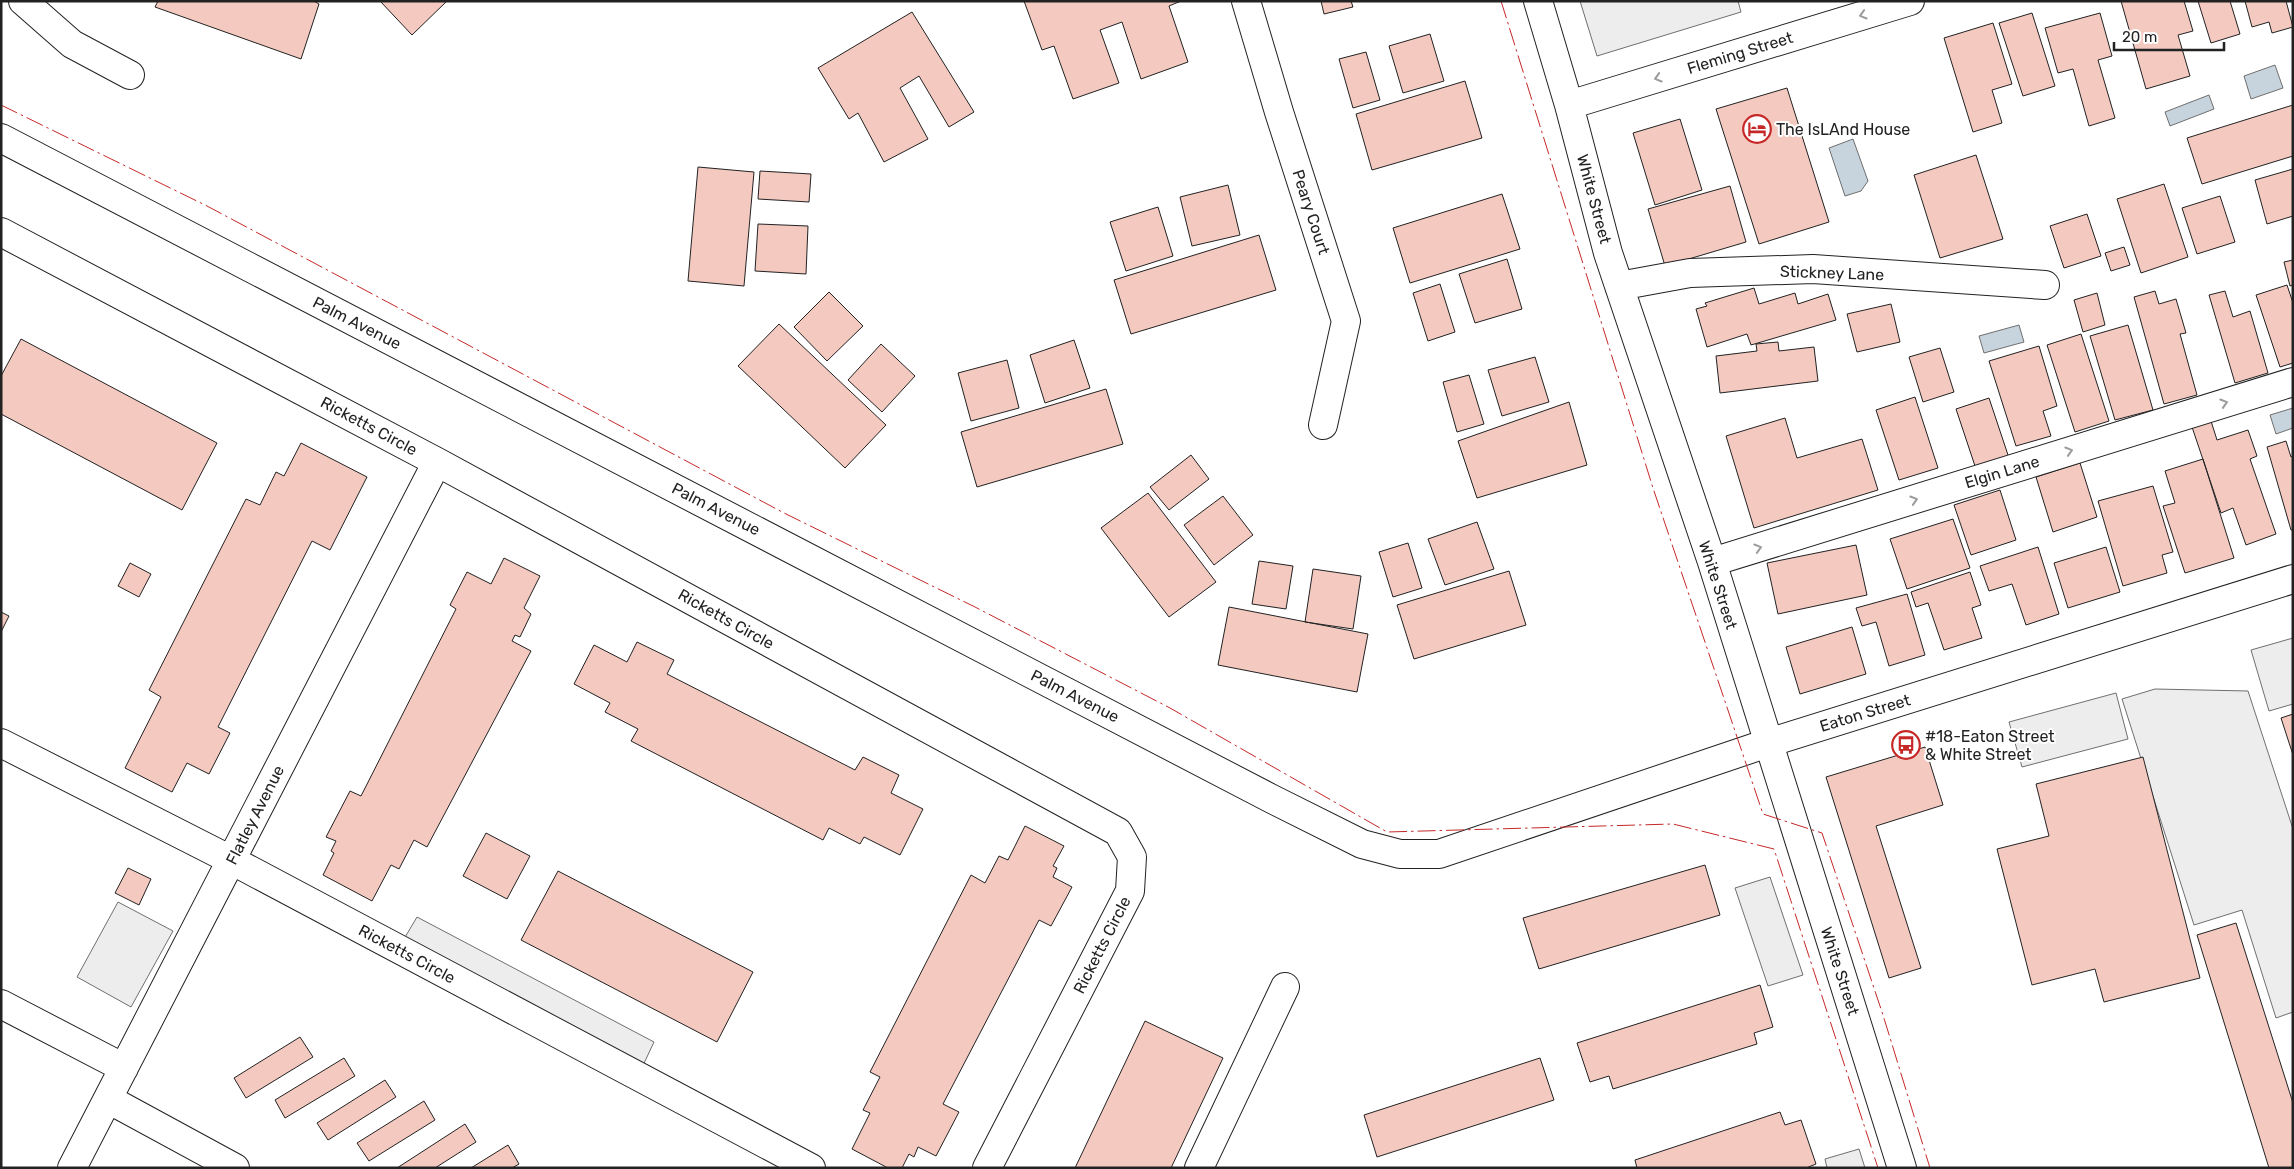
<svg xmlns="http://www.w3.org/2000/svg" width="2294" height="1169" font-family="Rubik,sans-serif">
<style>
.parking{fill:#ededed;stroke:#6f6f6f}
.water{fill:#c7d3dd;stroke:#6f6f6f}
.building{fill:#f3c9c0;stroke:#222}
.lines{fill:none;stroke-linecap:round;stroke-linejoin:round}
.minor-casing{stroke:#222;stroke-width:30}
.major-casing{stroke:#222;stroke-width:30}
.minor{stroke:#fff;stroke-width:28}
.major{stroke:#fff;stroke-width:28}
.power{stroke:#c62828;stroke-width:1;stroke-dasharray:18 4 2.5 4;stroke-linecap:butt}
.oneway{stroke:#9c9c9c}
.labels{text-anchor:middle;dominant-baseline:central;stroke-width:4;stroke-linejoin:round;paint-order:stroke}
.street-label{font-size:16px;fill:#222;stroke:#fff}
.poi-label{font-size:16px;fill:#222;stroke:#fff;text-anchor:start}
</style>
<rect width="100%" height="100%" fill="#fff"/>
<path class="parking" d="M1580,1H1738L1741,12L1597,56Z
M2293,638V704L2269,711L2251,650Z
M2155,689L2248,691L2293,829V1012L2276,1018L2242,910L2194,925L2122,699Z
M2116,693L2128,739L2022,767L2009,722Z
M1770,877L1803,975L1768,986L1735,888Z
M118,902L173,931L131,1007L77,977Z
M417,917L654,1042L638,1076L398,949Z
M1859,1149L1865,1168H1827L1825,1159Z"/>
<path class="water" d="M2275,65L2283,88L2251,99L2244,76Z
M2209,95L2214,109L2170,126L2165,112Z
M1853,139L1868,181L1861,191L1845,196L1829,148Z
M2019,325L2024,342L1984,353L1979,336Z
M2293,408V428L2276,434L2270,415Z"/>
<path class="building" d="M158,1H314L319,4L301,59L155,7Z
M380,1H447L412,35Z
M1024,1H1181L1169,6L1188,62L1141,79L1122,22L1100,30L1119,83L1073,99L1054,46L1042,50Z
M1321,1H1351L1353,7L1324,14Z
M2121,1H2184L2193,31L2178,35L2190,76L2146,89Z
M2198,1H2230L2240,34L2211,43Z
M2245,1H2286L2293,27L2272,33L2269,22L2252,27Z
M912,12L974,112L949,127L919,76L900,88L928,139L884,162L858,113L849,119L818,68Z
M2032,13L2055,86L2023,96L1999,23Z
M2100,13L2112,56L2098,60L2115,118L2089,126L2073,69L2058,73L2045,28Z
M1993,23L2012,84L1992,90L2002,123L1973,132L1944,38Z
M1430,34L1444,81L1403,93L1389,46Z
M1366,52L1380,100L1353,108L1339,59Z
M1465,81L1482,138L1372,170L1356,114Z
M1787,88L1829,222L1759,244L1716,109Z
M2293,105V156L2202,184L2187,138Z
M1680,119L1702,190L1655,205L1633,133Z
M1976,155L2003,239L1940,258L1914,175Z
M698,167L754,172L744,286L688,281Z
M2293,169V216L2267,224L2255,180Z
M760,171L811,174L809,202L758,199Z
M2164,184L2188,257L2141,273L2117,199Z
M1228,185L1240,235L1192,246L1180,197Z
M1730,186L1746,242L1665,266L1648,209Z
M1502,194L1520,249L1410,283L1393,228Z
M2220,196L2235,242L2197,254L2182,208Z
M1158,207L1173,256L1126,271L1110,222Z
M2087,214L2101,256L2064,268L2050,226Z
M758,224L808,226L806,274L755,271Z
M1259,235L1276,290L1131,334L1114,280Z
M2124,247L2130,265L2111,271L2105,253Z
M1507,259L1522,309L1475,323L1459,274Z
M2293,260V285L2290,286L2284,262Z
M1440,284L1455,332L1428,341L1413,293Z
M2287,285L2293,303V363L2280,367L2256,295Z
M1754,288L1759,304L1795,293L1798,304L1828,294L1836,320L1751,345L1747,334L1707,347L1696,309L1707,306L1705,303Z
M2155,291L2159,304L2176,299L2186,333L2180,334L2197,395L2164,404L2134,297Z
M2225,291L2233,317L2250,311L2268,373L2235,383L2209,295Z
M829,292L863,326L827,361L794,327Z
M2097,293L2105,325L2083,332L2074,300Z
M1891,304L1900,342L1857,352L1847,314Z
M779,324L886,425L845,468L738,366Z
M2128,325L2153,410L2115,420L2090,336Z
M2081,334L2109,421L2075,432L2047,345Z
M21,339L217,443L182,510L1,414V376Z
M1074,340L1090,388L1045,403L1030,355Z
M1778,342L1779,351L1814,347L1818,381L1720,393L1716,356L1757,351L1756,344Z
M881,344L915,376L882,412L848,380Z
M2039,346L2057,406L2043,411L2051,436L2016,446L1989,361Z
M1940,348L1954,392L1923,402L1909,357Z
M1535,357L1549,402L1502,416L1488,370Z
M1007,360L1019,408L971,421L958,373Z
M1469,375L1484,424L1457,432L1443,382Z
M1106,389L1123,444L977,487L961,432Z
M1915,397L1938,468L1899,480L1876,410Z
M1989,398L2009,458L1976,469L1956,409Z
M1569,402L1587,465L1477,498L1458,441Z
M1785,418L1797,458L1862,439L1878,490L1754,528L1726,436Z
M2211,421L2217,440L2248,430L2257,456L2250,459L2276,534L2246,545L2233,508L2221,513L2192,427Z
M2286,441L2291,457L2293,456V530H2291L2267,447Z
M301,443L367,477L330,550L312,541L218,727L230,733L209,774L187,763L172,792L125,768L161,697L149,690L246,499L260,505L276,472L284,476Z
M1191,455L1209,479L1169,510L1150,487Z
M2203,459L2234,558L2185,573L2163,506L2175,503L2165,471Z
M2080,463L2097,517L2053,532L2036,477Z
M2153,486L2173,552L2162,555L2167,573L2123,586L2098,501Z
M2000,490L2016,540L1971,555L1954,505Z
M1148,493L1216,582L1169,617L1101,528Z
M1223,496L1253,535L1214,565L1184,525Z
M1953,519L1970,568L1907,589L1890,539Z
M1477,522L1494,569L1445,585L1428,539Z
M1408,543L1422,588L1393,597L1379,552Z
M1856,545L1867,595L1778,614L1767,563Z
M2038,547L2059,614L2026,625L2012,584L1989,591L1980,566Z
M2106,547L2120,592L2068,608L2054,563Z
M504,558L540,576L524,608L531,614L520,637L515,635L512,641L531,651L427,847L414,840L399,869L391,865L372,901L323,875L334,853L331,851L336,841L326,837L350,791L361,796L456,609L450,605L467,572L491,584Z
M1259,561L1293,566L1286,609L1252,604Z
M130,563L151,574L139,597L118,586Z
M1313,569L1361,576L1353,629L1305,622Z
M1509,571L1526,625L1414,659L1397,605Z
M1970,572L1981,605L1972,608L1982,638L1944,650L1928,603L1916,607L1911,592Z
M1907,594L1925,655L1889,666L1876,622L1862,626L1856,608Z
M1229,607L1368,634L1357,692L1218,665Z
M1,612L9,616L1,632Z
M1852,627L1866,674L1800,694L1786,647Z
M637,642L674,660L667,674L855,770L863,757L899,775L891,793L923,809L900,855L864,837L860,844L829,828L823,840L631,741L638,729L605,712L610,703L574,684L594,645L627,662Z
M2293,714V755L2281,718Z
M1925,747L1943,805L1876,826L1921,968L1889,978L1826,777Z
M2143,757L2200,978L2104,1002L2095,969L2032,985L1997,849L2049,836L2036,784Z
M1025,826L1064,846L1053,866L1057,868L1053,877L1072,887L1051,926L1039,920L943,1104L959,1112L936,1156L918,1147L914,1157L909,1154L902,1168H888L852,1149L870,1113L863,1110L880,1077L870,1072L971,875L985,883L999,856L1008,860Z
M486,833L530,856L507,899L463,876Z
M1705,865L1720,915L1539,969L1523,918Z
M128,868L151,879L139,905L115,893Z
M558,871L753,972L717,1042L521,940Z
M2236,923L2293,1103V1168H2269L2197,935Z
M1760,985L1773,1027L1754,1033L1757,1044L1613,1089L1609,1076L1590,1082L1577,1043Z
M1145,1021L1223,1058L1171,1168H1075Z
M300,1037L313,1057L246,1098L234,1078Z
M344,1058L355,1076L285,1118L275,1100Z
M1540,1058L1554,1100L1377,1157L1364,1115Z
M385,1080L396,1097L328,1140L317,1123Z
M424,1101L435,1120L369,1161L357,1143Z
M1780,1112L1785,1125L1801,1120L1816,1164L1806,1168H1637L1635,1160Z
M465,1124L476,1142L435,1168H397Z
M508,1145L519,1164L512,1168H471Z"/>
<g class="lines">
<defs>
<path id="minor" d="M23,1L72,44L130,75
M1246,1L1279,112L1346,321L1323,425
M1538,1L1569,105L1608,253L1712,562L1902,1168
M1569,105L1910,1
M1,232L437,462L1118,832L1132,857L1130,891L987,1168
M1619,286L1690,273L1813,269L2045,285
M1712,562L2293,382
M1,743L231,860L811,1168
M1,1004L124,1068
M108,1099L235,1168
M72,1168L437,462
M1199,1168L1285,987"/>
<path id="major" d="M1,138L1272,799L1362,844L1400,854H1439L1768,743L2293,579"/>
</defs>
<use href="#minor" class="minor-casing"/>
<use href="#major" class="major-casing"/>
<use href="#minor" class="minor"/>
<use href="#major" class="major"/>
<path class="power" d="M1501,1L1653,488L1763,814L1822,833L1883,1015L1930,1168
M1,105L207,206L784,513L975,607L1170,708L1387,832L1673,824L1774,849L1878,1168"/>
</g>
<defs><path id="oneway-chevron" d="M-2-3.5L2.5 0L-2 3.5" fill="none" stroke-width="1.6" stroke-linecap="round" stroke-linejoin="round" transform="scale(1.25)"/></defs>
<g class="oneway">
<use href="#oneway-chevron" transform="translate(1863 15) rotate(163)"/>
<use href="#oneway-chevron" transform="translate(1658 78) rotate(163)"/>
<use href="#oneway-chevron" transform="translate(2224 403) rotate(-17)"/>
<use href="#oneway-chevron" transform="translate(2069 451) rotate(-17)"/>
<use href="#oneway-chevron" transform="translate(1914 500) rotate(-17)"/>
<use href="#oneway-chevron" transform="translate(1758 548) rotate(-17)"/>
</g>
<defs>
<symbol id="hotel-ring" viewBox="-11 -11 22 22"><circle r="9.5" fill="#fff" stroke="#c62828" stroke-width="1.5"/><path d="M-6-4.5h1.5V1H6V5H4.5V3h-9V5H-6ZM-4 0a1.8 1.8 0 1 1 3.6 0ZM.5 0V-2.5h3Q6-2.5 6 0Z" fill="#c62828"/></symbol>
<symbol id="bus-ring" viewBox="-11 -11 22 22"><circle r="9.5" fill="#fff" stroke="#c62828" stroke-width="1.5"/><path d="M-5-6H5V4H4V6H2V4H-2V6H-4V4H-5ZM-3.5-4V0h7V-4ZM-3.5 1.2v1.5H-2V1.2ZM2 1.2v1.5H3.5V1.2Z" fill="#c62828"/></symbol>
</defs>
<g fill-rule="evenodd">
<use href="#hotel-ring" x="1741" y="113" width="32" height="32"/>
<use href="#bus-ring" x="1890" y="729" width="32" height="32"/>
</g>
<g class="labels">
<g class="street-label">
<text transform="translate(1740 53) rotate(-17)">Fleming Street</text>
<text transform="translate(1594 199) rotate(75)">White Street</text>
<text transform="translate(1311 212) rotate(72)">Peary Court</text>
<text transform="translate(1832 273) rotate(2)">Stickney Lane</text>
<text transform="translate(357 323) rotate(27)">Palm Avenue</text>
<text transform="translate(369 426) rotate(28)">Ricketts Circle</text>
<text transform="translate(2002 472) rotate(-17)">Elgin Lane</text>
<text transform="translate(716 509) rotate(27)">Palm Avenue</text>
<text transform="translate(1718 585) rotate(72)">White Street</text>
<text transform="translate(726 619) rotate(29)">Ricketts Circle</text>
<text transform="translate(1075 696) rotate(27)">Palm Avenue</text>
<text transform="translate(1865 713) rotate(-17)">Eaton Street</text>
<text transform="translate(255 815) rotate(-63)">Flatley Avenue</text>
<text transform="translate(1102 945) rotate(-63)">Ricketts Circle</text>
<text transform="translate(407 954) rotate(28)">Ricketts Circle</text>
<text transform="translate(1840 971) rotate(72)">White Street</text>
</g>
<g class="poi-label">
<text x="1776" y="129">The IsLAnd House</text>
<text x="1925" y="736">#18-Eaton Street<tspan x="1925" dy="18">&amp; White Street</tspan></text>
</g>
</g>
<rect width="2294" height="1169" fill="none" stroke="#222222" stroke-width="5"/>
<path d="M2114 42v8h110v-8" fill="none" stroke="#222222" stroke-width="2.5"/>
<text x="2122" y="42" font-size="15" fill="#222222" stroke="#ffffff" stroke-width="4" paint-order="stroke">20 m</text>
</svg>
